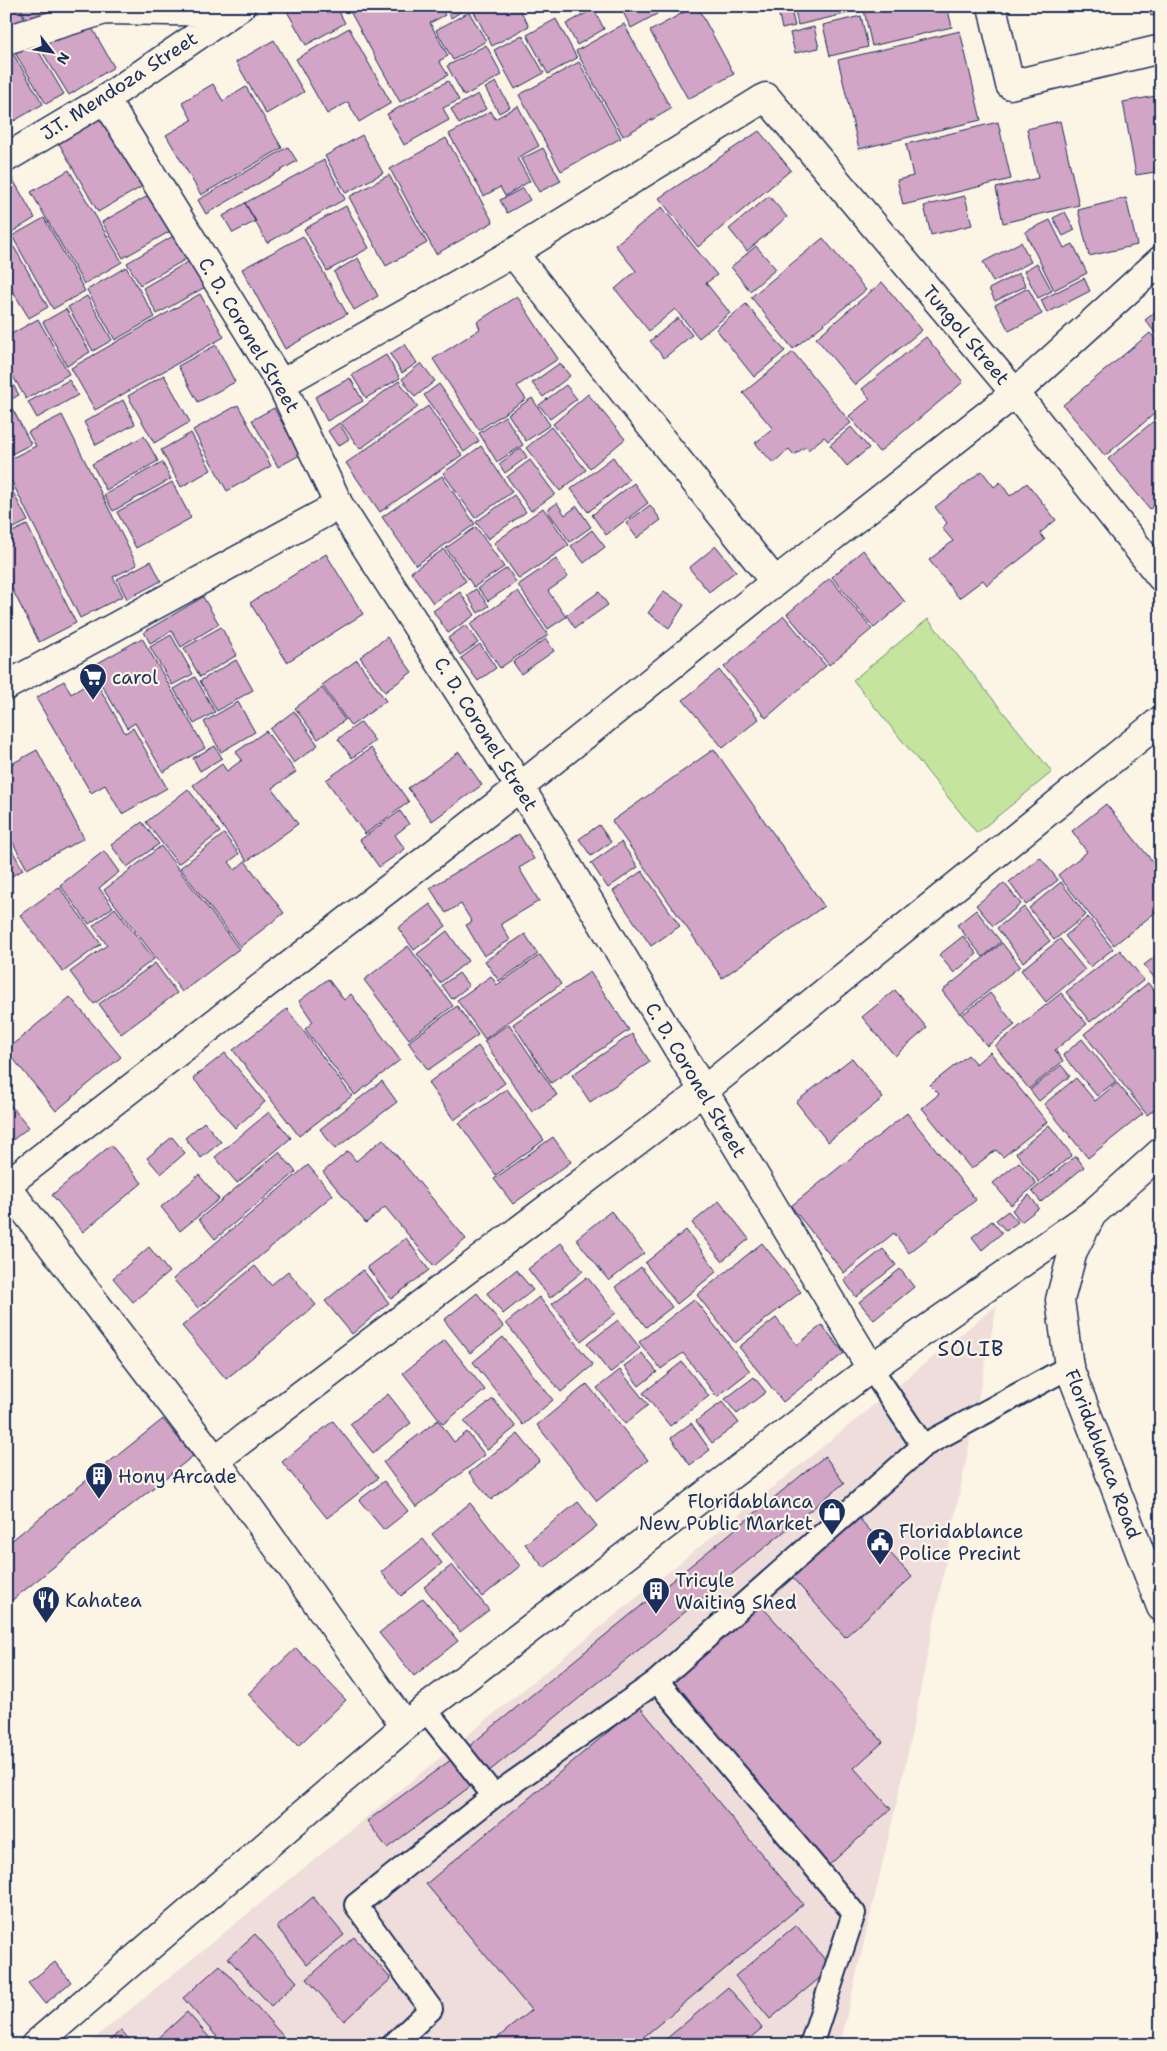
<svg xmlns="http://www.w3.org/2000/svg" width="1167" height="2051" font-family="'Shantell Sans',sans-serif">
<style>
.built{fill:#efdddb}
.green{fill:#c5e49d;stroke:#708a7e}
.building{fill:#d2a4c5;stroke:#1b2f5e}
.lines{fill:none;stroke-linecap:round;stroke-linejoin:round}
.lane-casing{stroke:#1b2f5e;stroke-width:26}
.street-casing{stroke:#1b2f5e;stroke-width:31}
.secondary-casing{stroke:#1b2f5e;stroke-width:31}
.primary-casing{stroke:#1b2f5e;stroke-width:31}
.lane{stroke:#fcf5e5;stroke-width:22}
.street{stroke:#fcf5e5;stroke-width:28}
.secondary{stroke:#fcf5e5;stroke-width:28}
.primary{stroke:#fcf5e5;stroke-width:28}
.labels{text-anchor:middle;dominant-baseline:central;stroke-width:4.5;stroke-linejoin:round;paint-order:stroke}
.street-label{font-size:19px;fill:#1b2f5e;stroke:#fcf5e5}
.poi-label{font-size:19px;fill:#1b2f5e;stroke:#fcf5e5;text-anchor:start}
.quarter-label{font-size:21px;letter-spacing:1px;fill:#1b2f5e;stroke:#fcf5e5}
</style>
<rect width="100%" height="100%" fill="#fcf5e5"/>
<filter id="ink" filterUnits="userSpaceOnUse"><feTurbulence type="fractalNoise" baseFrequency=".02" numOctaves="2"/><feDisplacementMap in="SourceGraphic" scale="10" xChannelSelector="R" yChannelSelector="G"/><feConvolveMatrix kernelMatrix="1 2 1 2 8 2 1 2 1" color-interpolation-filters="sRGB"/></filter>
<g filter="url(#ink)">
<path class="built" d="M997,1305L905,1767L840,2045H86Z"/>
<path class="green" d="M928,619L1052,772L977,833L853,680Z"/>
<path class="building" d="M6,6H18L27,23L6,28Z
M20,6H69L70,9L28,23Z
M284,6H336L345,23L306,45Z
M347,6H440L445,15L430,23L448,56L439,61L448,75L400,102Z
M445,6H466L467,8L451,18Z
M470,6H484L474,12Z
M484,6H518L529,26L492,46L474,12Z
M525,6H537L528,11Z
M620,6H653L657,14L631,28Z
M695,6H697L734,74L688,99L650,31Z
M777,6H790L795,26L782,29Z
M794,6H847L849,13L798,25Z
M863,6H947L952,27L872,46Z
M1148,6H1161V14L1151,16Z
M594,9L604,29L577,45L566,24Z
M469,12L486,41L453,60L436,30Z
M861,16L868,47L830,56L823,25Z
M87,19L114,67L69,95L33,37Z
M556,19L577,58L548,74L527,35Z
M624,24L671,109L623,136L576,51Z
M814,27L819,48L795,53L790,33Z
M349,28L391,103L359,122L348,102L327,114L296,59Z
M960,31L981,120L859,149L838,60Z
M522,35L544,73L515,89L494,50Z
M274,40L304,92L266,114L236,62Z
M33,42L64,94L46,104L15,53Z
M486,45L502,75L464,96L447,66Z
M12,52L43,104L14,121L6,108V56Z
M579,62L621,138L561,171L519,95Z
M448,81L459,100L443,108L449,120L404,145L387,114Z
M496,82L510,107L499,113L485,88Z
M213,84L223,101L246,87L282,148L201,195L166,135L192,120L182,102Z
M478,94L486,109L459,124L451,109Z
M1161,95V171L1136,175L1123,102Z
M518,106L539,146L517,158L530,181L505,196L500,187L484,196L449,134L491,111L495,119Z
M6,113L12,123L6,126Z
M103,114L143,186L98,212L57,140Z
M1060,121L1079,205L1003,223L996,188L1038,178L1027,129Z
M998,122L1011,179L903,205L897,180L913,176L906,144Z
M759,131L791,170L698,247L659,198Z
M362,135L383,173L346,193L325,156Z
M446,138L493,222L436,254L390,169Z
M288,147L297,161L206,214L198,200Z
M543,148L561,181L539,192L521,159Z
M324,160L345,199L267,243L245,203Z
M7,169L35,218L7,235L13,245L6,249Z
M69,170L122,262L84,284L31,192Z
M389,175L427,243L386,266L349,197Z
M523,188L530,200L507,213L500,200Z
M153,193L174,229L123,258L102,222Z
M769,196L787,217L747,251L729,229Z
M965,196L972,225L931,235L924,206Z
M1126,198L1137,245L1089,256L1078,210Z
M245,203L256,221L233,233L223,216Z
M346,206L369,248L327,271L304,229Z
M662,207L717,275L706,283L730,313L699,338L675,309L649,331L615,289L636,271L615,245Z
M1065,212L1075,230L1063,236L1053,218Z
M44,218L85,291L53,309L12,236Z
M1050,220L1064,248L1073,244L1087,273L1054,290L1025,232Z
M175,235L188,258L140,285L127,263Z
M303,236L347,314L285,349L242,269Z
M823,238L866,290L793,349L751,297Z
M1021,242L1031,262L993,282L983,262Z
M756,246L776,269L750,291L731,267Z
M14,247L48,307L29,318L6,280V252Z
M358,258L378,296L354,310L334,272Z
M191,260L207,286L157,314L143,288Z
M1037,263L1052,291L1038,298L1024,271Z
M126,267L155,317L115,340L87,290Z
M1019,273L1026,286L995,301L989,289Z
M1084,278L1090,291L1047,313L1041,300Z
M882,282L922,330L855,385L816,338Z
M1028,288L1042,314L1009,331L995,305Z
M200,294L224,337L95,410L71,368Z
M87,296L112,340L93,351L68,307Z
M517,296L558,359L517,386L526,399L479,430L433,359L480,329L477,322Z
M746,304L785,351L754,377L716,329Z
M1161,307V340L1145,320Z
M66,309L90,352L67,366L43,322Z
M678,318L692,335L664,358L650,341Z
M38,319L69,374L26,399L6,364V337Z
M1150,333L1161,346V408L1105,456L1063,405Z
M926,337L963,382L879,452L849,416L870,399L862,389Z
M405,344L417,363L402,373L390,354Z
M216,345L235,382L198,402L178,366Z
M793,352L851,423L828,441L824,437L808,450L805,447L794,455L789,449L773,463L755,443L773,429L743,393Z
M386,355L400,378L366,398L352,375Z
M421,363L435,381L415,397L402,379Z
M560,363L570,376L543,397L532,383Z
M6,372L19,395L6,402Z
M164,375L190,422L154,443L128,396Z
M350,378L363,401L327,421L315,397Z
M69,380L78,395L37,418L28,402Z
M399,381L418,407L360,449L341,423Z
M439,384L479,441L464,452L424,395Z
M566,385L577,399L550,419L539,405Z
M588,394L625,439L590,468L553,424Z
M532,398L550,425L526,441L508,414Z
M123,400L135,424L96,445L84,422Z
M238,405L271,466L227,491L193,430Z
M11,406L31,444L6,457V408Z
M428,406L462,455L380,512L346,463Z
M274,408L300,455L278,467L252,420Z
M62,415L137,565L113,577L123,596L80,618L6,470V461L36,446L28,432Z
M1161,415V500L1150,509L1108,459Z
M505,416L523,445L497,462L479,433Z
M339,423L349,439L338,446L328,431Z
M551,427L586,470L560,491L526,448Z
M851,427L869,448L847,466L830,445Z
M191,433L211,470L181,487L161,450Z
M144,436L158,461L106,490L92,464Z
M481,446L512,492L475,518L443,473Z
M521,448L527,457L505,473L499,464Z
M613,457L629,480L588,512L571,489Z
M530,460L555,494L531,511L507,477Z
M162,462L171,479L113,511L104,495Z
M982,471L994,487L1000,482L1010,496L1027,483L1056,520L1040,533L1045,540L987,585L983,580L959,598L929,560L953,541L942,528L947,523L935,507Z
M442,476L475,524L416,565L382,517Z
M6,479L28,521L6,532Z
M172,482L191,518L136,548L117,512Z
M634,483L648,503L606,535L592,515Z
M514,495L526,512L488,539L476,522Z
M557,503L565,515L577,506L591,527L570,542L547,510Z
M650,505L661,520L637,538L626,523Z
M543,508L569,545L519,579L494,543Z
M27,525L76,623L39,642L6,577V535Z
M476,527L504,567L474,587L446,548Z
M592,530L605,547L584,563L571,546Z
M716,546L736,571L709,592L689,568Z
M444,549L466,581L433,603L411,572Z
M863,550L905,602L874,628L832,577Z
M326,554L363,614L287,662L250,603Z
M556,559L568,577L548,591L566,617L548,629L518,585Z
M151,561L161,581L127,599L117,579Z
M507,568L516,582L488,601L478,588Z
M830,578L872,629L829,665L787,614Z
M476,589L489,606L478,613L467,595Z
M518,591L548,635L500,668L470,624Z
M664,591L684,605L669,628L648,613Z
M460,592L475,615L448,633L433,611Z
M599,592L608,605L575,628L566,615Z
M203,597L219,624L181,647L172,631L150,643L144,632Z
M6,598L11,608L6,610Z
M784,616L826,666L766,718L724,667Z
M466,625L478,643L460,655L448,638Z
M221,627L237,655L200,677L184,648Z
M171,635L193,674L172,685L150,647Z
M387,637L412,672L385,692L360,657Z
M142,638L205,748L163,772L135,723L127,728L91,667Z
M546,639L554,651L521,674L513,662Z
M480,644L496,668L478,681L461,658Z
M236,660L253,690L217,711L200,681Z
M357,660L386,701L351,726L322,685Z
M719,670L759,719L723,748L683,700Z
M195,677L215,712L194,724L174,689Z
M95,680L125,733L133,728L167,788L122,814L105,785L91,793L36,698L64,681L71,694Z
M322,688L345,720L318,739L295,708Z
M238,702L255,732L221,752L204,722Z
M294,711L318,745L294,763L270,729Z
M361,722L375,741L352,758L338,739Z
M266,731L296,772L272,788L298,824L247,861L193,785L222,764L227,771L242,760L236,752Z
M215,746L222,758L200,771L193,758Z
M371,748L409,802L365,834L326,780Z
M714,749L824,906L722,978L612,821Z
M37,750L84,838L27,869L6,830V767Z
M459,752L482,785L432,821L408,788Z
M188,789L220,832L178,864L146,822Z
M1106,804L1161,872V908L1114,945L1058,875L1087,852L1072,831Z
M400,811L409,824L395,835L405,849L379,867L360,840Z
M142,822L159,844L127,867L111,845Z
M599,825L611,842L591,856L579,839Z
M224,834L239,854L229,862L235,870L245,861L284,913L240,947L180,868Z
M519,834L534,859L519,868L539,901L501,924L510,940L484,956L466,925L472,922L461,904L446,913L430,888Z
M6,839L23,870L6,879Z
M621,842L638,867L608,888L591,863Z
M161,846L239,949L182,992L104,890Z
M104,851L119,872L99,888L113,907L89,924L60,885Z
M1040,857L1058,880L1026,905L1009,882Z
M642,871L680,926L651,946L613,891Z
M1061,882L1086,915L1054,940L1029,908Z
M1004,883L1021,904L993,926L976,905Z
M59,887L101,944L63,972L20,915Z
M430,904L446,926L414,950L398,928Z
M1024,907L1050,941L1023,962L997,928Z
M115,908L154,959L94,1004L70,972L107,945L93,926Z
M976,910L1001,942L983,957L957,925Z
M1088,917L1113,949L1090,967L1065,936Z
M447,931L468,961L440,983L417,954Z
M525,934L538,954L499,981L485,961Z
M963,936L977,954L954,973L939,955Z
M1060,939L1085,970L1046,1002L1021,970Z
M1002,943L1020,966L960,1014L942,991Z
M408,946L453,1006L409,1039L364,980Z
M1120,950L1144,980L1090,1022L1066,992Z
M1161,952V986L1144,965Z
M540,955L561,984L485,1039L457,1000L491,976L497,985Z
M155,963L177,993L121,1034L99,1004Z
M590,972L629,1030L551,1083L513,1024Z
M459,973L469,986L452,999L442,985Z
M328,979L344,1000L351,994L400,1060L355,1095L305,1029L313,1022L299,1001Z
M1148,983L1161,1000V1105L1147,1115L1084,1034Z
M895,990L927,1028L895,1056L862,1017Z
M990,993L1015,1025L987,1046L962,1015Z
M1061,993L1087,1024L1055,1050L1063,1061L1029,1089L995,1046Z
M70,997L121,1057L56,1111L6,1050Z
M457,1006L478,1035L428,1070L408,1042Z
M287,1009L352,1096L299,1136L233,1050Z
M509,1024L557,1095L532,1112L484,1041Z
M632,1034L650,1062L590,1102L572,1075Z
M1082,1039L1116,1081L1097,1096L1063,1055Z
M478,1046L505,1083L454,1120L428,1083Z
M990,1052L1047,1122L1003,1157L996,1150L971,1169L922,1108L939,1094L930,1085L968,1055L976,1064Z
M225,1053L265,1102L235,1128L193,1078Z
M852,1058L883,1098L828,1142L796,1102Z
M1061,1065L1070,1076L1039,1101L1030,1090Z
M1076,1078L1095,1101L1117,1083L1143,1114L1088,1158L1044,1104Z
M382,1081L397,1102L335,1149L320,1129Z
M507,1089L544,1140L496,1175L459,1123Z
M6,1100L29,1127L9,1143L6,1140Z
M269,1112L291,1138L237,1183L215,1157Z
M907,1113L976,1200L909,1253L894,1233L844,1273L791,1206Z
M204,1122L221,1142L201,1158L185,1138Z
M1049,1125L1072,1155L1039,1182L1016,1153Z
M172,1137L185,1153L161,1174L147,1158Z
M553,1137L571,1162L513,1204L494,1179Z
M383,1139L466,1239L434,1266L385,1207L366,1223L323,1172L348,1151L356,1161Z
M111,1145L142,1183L83,1232L52,1195Z
M279,1152L296,1172L215,1239L199,1219Z
M1076,1156L1084,1167L1041,1202L1032,1191Z
M1019,1162L1037,1184L1011,1205L993,1183Z
M308,1165L333,1195L198,1308L173,1279Z
M199,1175L219,1199L180,1231L161,1207Z
M1029,1195L1039,1208L1021,1222L1012,1210Z
M719,1201L749,1239L722,1261L692,1223Z
M611,1211L644,1253L609,1281L576,1239Z
M1008,1211L1018,1222L1006,1231L996,1220Z
M992,1221L1002,1233L982,1250L972,1237Z
M686,1230L717,1271L677,1304L645,1263Z
M406,1238L429,1270L391,1299L367,1267Z
M561,1243L583,1271L550,1298L528,1269Z
M762,1243L801,1292L735,1343L697,1295Z
M149,1247L169,1272L133,1302L113,1278Z
M883,1249L896,1265L856,1297L844,1280Z
M255,1266L271,1285L288,1271L316,1305L226,1379L182,1326Z
M641,1267L672,1307L646,1327L615,1287Z
M900,1269L914,1287L874,1320L859,1302Z
M363,1270L389,1303L352,1334L325,1301Z
M516,1270L533,1290L503,1314L487,1293Z
M587,1277L616,1313L581,1341L552,1304Z
M477,1293L504,1327L470,1353L444,1320Z
M539,1297L593,1365L561,1392L506,1323Z
M694,1299L750,1371L717,1397L683,1353L661,1369L639,1342Z
M776,1318L797,1345L822,1325L844,1353L783,1402L739,1347Z
M618,1320L640,1348L610,1373L587,1344Z
M503,1337L553,1400L523,1425L473,1362Z
M445,1340L485,1390L443,1424L403,1373Z
M642,1353L657,1372L639,1386L624,1366Z
M682,1362L709,1396L670,1426L643,1393Z
M620,1370L648,1405L625,1424L597,1388Z
M754,1377L766,1392L737,1414L725,1399Z
M587,1384L648,1460L597,1501L537,1425Z
M388,1394L411,1423L373,1453L350,1424Z
M493,1399L516,1427L487,1450L464,1421Z
M722,1402L739,1423L712,1443L696,1421Z
M163,1419L193,1456L6,1605V1545Z
M438,1420L454,1442L467,1432L485,1455L416,1507L383,1462Z
M333,1421L378,1478L327,1518L282,1462Z
M691,1423L710,1450L690,1465L671,1438Z
M518,1434L540,1461L491,1500L469,1473Z
M825,1456L844,1483L487,1773L468,1747Z
M384,1481L408,1511L384,1530L359,1500Z
M578,1502L597,1526L544,1568L525,1544Z
M470,1503L520,1566L482,1597L432,1534Z
M857,1516L912,1577L845,1637L790,1575Z
M423,1539L442,1563L401,1596L381,1572Z
M452,1565L489,1610L460,1632L424,1587Z
M423,1598L458,1641L414,1676L379,1633Z
M757,1601L883,1742L854,1768L891,1809L827,1867L664,1683Z
M296,1648L346,1700L298,1746L248,1694Z
M639,1706L803,1904L634,2045H489L531,2010L426,1884Z
M452,1759L471,1786L387,1848L367,1821Z
M313,1897L344,1935L307,1965L277,1927Z
M796,1925L832,1968L770,2019L735,1976Z
M255,1934L297,1982L271,2006L228,1958Z
M354,1937L391,1979L344,2021L307,1979Z
M55,1962L71,1982L45,2004L28,1983Z
M220,1965L283,2036L274,2045H224L183,1998Z
M728,1987L762,2028L742,2045H659Z
M187,2012L216,2045H151Z
M121,2030L134,2045H105Z"/>
<g class="lines">
<defs>
<path id="lane" d="M871,1368L923,1446L1069,1367
M657,1681L854,1913L811,2045
M425,1709L494,1796
M393,2045L431,2009L356,1905L494,1796L657,1681L923,1446"/>
<path id="street" d="M992,6L1010,85L1161,49
M6,40L105,10L231,12
M105,99L281,384L339,505L520,787L871,1368
M6,158L105,99L241,6
M513,253L775,582
M281,384L513,253L766,97L1015,393L1161,577
M6,686L339,505
M6,1185L520,787L775,582L1015,393L1161,260
M6,1186L215,1460L405,1726
M215,1460L703,1091L1161,720"/>
<path id="secondary" d="M35,2045L425,1709L871,1368L1092,1214"/>
<path id="primary" d="M1161,1152L1092,1214L1073,1251L1060,1300L1069,1367L1161,1607"/>
</defs>
<use href="#lane" class="lane-casing"/>
<use href="#street" class="street-casing"/>
<use href="#secondary" class="secondary-casing"/>
<use href="#primary" class="primary-casing"/>
<use href="#lane" class="lane"/>
<use href="#street" class="street"/>
<use href="#secondary" class="secondary"/>
<use href="#primary" class="primary"/>
</g>
</g>
<defs>
<symbol id="supermarket-pin" viewBox="-11 -11 22 30"><path d="M0 17L-7.5 6A9.5 9.5 0 1 1 7.5 6Z" fill="#1b2f5e" stroke="#fcf5e5"/><path d="M-6-5.5h2.5l.6 2H6L4.5 2H-2.5L-4.4-4H-6ZM-1.5 3.2a1.3 1.3 0 1 0 .1 0ZM3 3.2a1.3 1.3 0 1 0 .1 0Z" fill="#fff"/></symbol>
<symbol id="building-pin" viewBox="-11 -11 22 30"><path d="M0 17L-7.5 6A9.5 9.5 0 1 1 7.5 6Z" fill="#1b2f5e" stroke="#fcf5e5"/><path d="M-4-6H4V6H1V3H-1V6H-4ZM-2.5-4.3h1.7v1.8h-1.7ZM.8-4.3h1.7v1.8H.8ZM-2.5-1h1.7V.8h-1.7ZM.8-1h1.7V.8H.8Z" fill="#fff"/></symbol>
<symbol id="shop-pin" viewBox="-11 -11 22 30"><path d="M0 17L-7.5 6A9.5 9.5 0 1 1 7.5 6Z" fill="#1b2f5e" stroke="#fcf5e5"/><path d="M-5-2.5h2.3a2.7 3.5 0 0 1 5.4 0H5L5.5 6h-11ZM-1.5-2.5h3a1.5 2.3 0 0 0-3 0Z" fill="#fff"/></symbol>
<symbol id="civic-pin" viewBox="-11 -11 22 30"><path d="M0 17L-7.5 6A9.5 9.5 0 1 1 7.5 6Z" fill="#1b2f5e" stroke="#fcf5e5"/><path d="M-.6-6.5H3V-4.5H.6V-3L4-1V1h2V6H-6V1h2V-1L-.6-3ZM-1.2 2.5V6h2.4V2.5Z" fill="#fff"/></symbol>
<symbol id="restaurant-pin" viewBox="-11 -11 22 30"><path d="M0 17L-7.5 6A9.5 9.5 0 1 1 7.5 6Z" fill="#1b2f5e" stroke="#fcf5e5"/><path d="M-5-6h1v4h1v-4h1v4h1v-4h1v5L-1.5 .5V6h-2V.5L-5-1ZM5-6V6H3V1.5H1.5Q1.5-4 5-6Z" fill="#fff"/></symbol>
</defs>
<g fill-rule="evenodd">
<use href="#supermarket-pin" x="77" y="661" width="32" height="43"/>
<use href="#building-pin" x="83" y="1460" width="32" height="43"/>
<use href="#shop-pin" x="816" y="1496" width="32" height="43"/>
<use href="#civic-pin" x="864" y="1526" width="32" height="43"/>
<use href="#building-pin" x="640" y="1575" width="32" height="43"/>
<use href="#restaurant-pin" x="30" y="1584" width="32" height="43"/>
</g>
<g class="labels">
<g class="street-label">
<text transform="translate(119 86) rotate(-33)">J.T. Mendoza Street</text>
<text transform="translate(249 335) rotate(59)">C. D. Coronel Street</text>
<text transform="translate(966 335) rotate(50)">Tungol Street</text>
<text transform="translate(486 734) rotate(58)">C. D. Coronel Street</text>
<text transform="translate(696 1080) rotate(59)">C. D. Coronel Street</text>
<text transform="translate(1103 1454) rotate(69)">Floridablanca Road</text>
</g>
<g class="poi-label">
<text x="112" y="677">carol</text>
<text x="118" y="1476">Hony Arcade</text>
<text x="813" y="1501" text-anchor="end">Floridablanca<tspan x="813" dy="22">New Public Market</tspan></text>
<text x="899" y="1531">Floridablance<tspan x="899" dy="22">Police Precint</tspan></text>
<text x="675" y="1580">Tricyle<tspan x="675" dy="22">Waiting Shed</tspan></text>
<text x="65" y="1600">Kahatea</text>
</g>
<g class="quarter-label">
<text x="971" y="1349">SOLIB</text>
</g>
</g>
<rect width="1167" height="2051" fill="none" stroke="#fcf5e5" stroke-width="25"/>
<rect x="12" y="12" width="1142" height="2026" fill="none" stroke="#1b2f5e" stroke-width="2" filter="url(#ink)"/>
<g transform="translate(52 52) rotate(121)" stroke="#fcf5e5" stroke-width="4" paint-order="stroke">
<path d="M0-4L9 19L0 12L-9 19Z" fill="#1b2f5e"/>
<text y="-8" font-size="14" font-weight="bold" text-anchor="middle" fill="#1b2f5e">N</text>
</g>
</svg>
